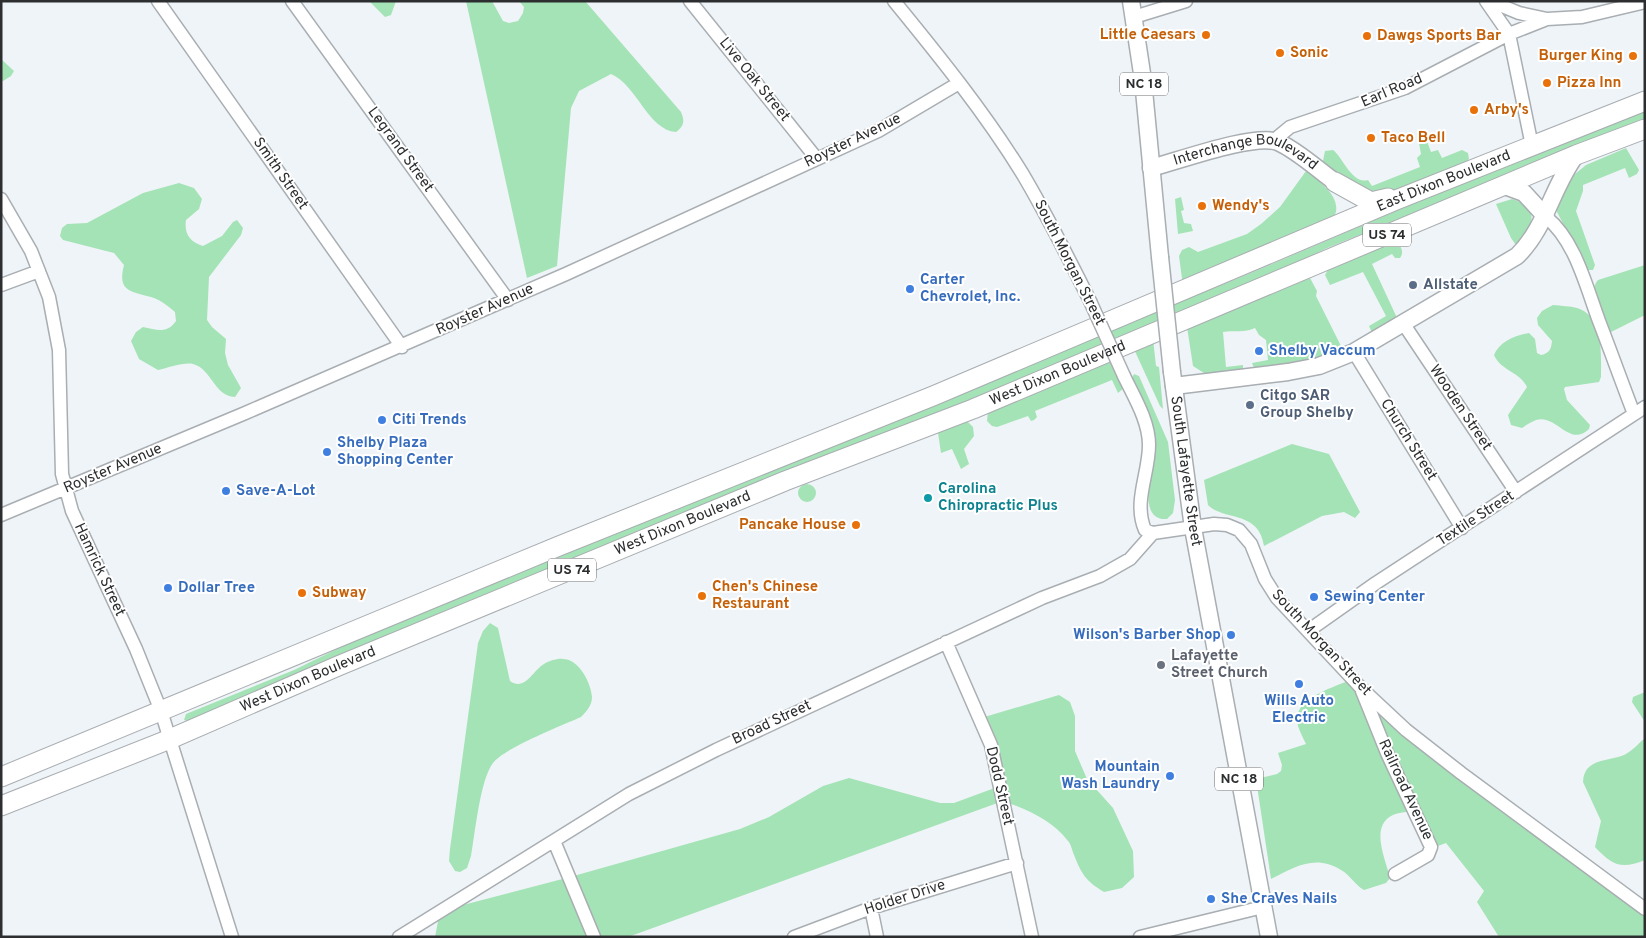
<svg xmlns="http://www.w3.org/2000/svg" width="1646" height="938" font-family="Overpass,sans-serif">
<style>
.green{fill:#a4e3b5}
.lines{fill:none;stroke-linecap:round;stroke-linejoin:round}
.minor-casing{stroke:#a9aeb2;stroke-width:15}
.major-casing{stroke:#a9aeb2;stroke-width:19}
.highway-casing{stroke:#a9aeb2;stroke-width:21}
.minor{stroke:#fff;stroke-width:12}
.major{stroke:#fff;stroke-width:16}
.highway{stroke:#fff;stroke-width:19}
.minor-bridge-casing{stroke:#a9aeb2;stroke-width:15;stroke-linecap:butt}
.major-bridge-casing{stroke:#a9aeb2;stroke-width:19;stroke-linecap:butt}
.minor-bridge{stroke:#fff;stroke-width:12}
.major-bridge{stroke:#fff;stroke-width:16}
.food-dot{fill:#e8710a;stroke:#fff;stroke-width:2}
.service-dot{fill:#5c6f8a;stroke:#fff;stroke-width:2}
.shop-dot{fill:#3f7fe0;stroke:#fff;stroke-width:2}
.culture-dot{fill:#0f9aa8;stroke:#fff;stroke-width:2}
.worship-dot{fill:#6b7280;stroke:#fff;stroke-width:2}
.labels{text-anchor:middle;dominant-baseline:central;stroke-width:4;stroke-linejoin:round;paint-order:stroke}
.shield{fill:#fff;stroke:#6b6d6e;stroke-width:1}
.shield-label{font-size:14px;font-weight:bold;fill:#2c2e30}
.food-label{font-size:15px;font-weight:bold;fill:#c56008;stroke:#fff;text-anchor:start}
.street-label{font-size:15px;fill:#2c2e30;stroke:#fff}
.shop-label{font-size:15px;font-weight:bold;fill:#366cbe;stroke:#fff;text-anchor:start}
.service-label{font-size:15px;font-weight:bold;fill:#4e5e75;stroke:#fff;text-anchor:start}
.culture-label{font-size:15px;font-weight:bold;fill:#0d838f;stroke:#fff;text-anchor:start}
.worship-label{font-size:15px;font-weight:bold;fill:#5b616d;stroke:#fff;text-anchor:start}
</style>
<rect width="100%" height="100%" fill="#eff4f8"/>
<path class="green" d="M369,1H396L391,15L385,17Z
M466,1H492L503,21L509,23L518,21L523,13L524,7L519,1H585L681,112C685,121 684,126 676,132C648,130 637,85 611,74L579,91L571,108L557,266L527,278Z
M1,59L14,71L11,76L3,81L1,80Z
M1645,109V118L1325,249L1255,284L233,705L187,721L184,720L186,714L294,670L370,633L1246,275L1483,174Z
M1425,136L1431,152L1438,150L1442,158L1462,150L1468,153L1469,159L1465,163L1384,196L1356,189L1323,161L1325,151L1333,150C1342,156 1352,185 1368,180L1372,186L1420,167L1417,158L1421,154L1418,138Z
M1626,148L1639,170L1637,174L1629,178L1625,168L1583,185V191L1576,211L1595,265L1593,270H1588L1582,266L1578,253L1555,208L1561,189L1575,174L1586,165Z
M1306,171C1319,181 1344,198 1334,217L1183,286L1179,256L1182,250L1189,247L1198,252L1247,234L1261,224L1280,207Z
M179,183L194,188L202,199L199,209L186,220C184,234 190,242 203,246L222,236L233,222L237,220L243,228L241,235L209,277L207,320L212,327L226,339L225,353L228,365L241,388L235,397C214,396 212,369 193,364C184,362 168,368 158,370L139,359L131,341L136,332L143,327C157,330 167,334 176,321L175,312C168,306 161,300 151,297C131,291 117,292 124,265L114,253L63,240L60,236L62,228L67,224L87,223L143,193Z
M1181,197L1184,210L1181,211L1184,223L1191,224L1193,231L1178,234L1175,199Z
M1512,199C1543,209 1531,229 1518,248L1511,238L1496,204Z
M1396,242C1402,246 1404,253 1400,258H1395L1392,254L1372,264L1398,320L1373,335L1369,326L1386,316L1363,272L1330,285L1325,275L1329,268Z
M1645,265V315L1609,333C1603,318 1586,293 1598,280Z
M1310,278L1317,291L1316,296L1343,350L1324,359L1254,368L1252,363L1268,360L1266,340L1259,335L1255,328C1245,333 1233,330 1223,332L1226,367L1243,365V369L1207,375L1193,366L1187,327L1303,279Z
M1553,305C1561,306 1570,306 1577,308C1604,316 1601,354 1601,377L1599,382L1565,387L1564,389L1567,400L1590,425L1589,429C1569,448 1557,414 1536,420C1531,422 1526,425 1522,428L1511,425L1508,415L1527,387C1520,372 1500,370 1494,355C1499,342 1515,335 1529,333L1535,339L1537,353L1541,355C1550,353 1551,349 1552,341L1538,325L1537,318L1542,311Z
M1153,339L1156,366L1159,367L1163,409L1160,406L1133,347Z
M1110,359L1124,388L1118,393L1112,380L1035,411L1037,417L1034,420L1031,421L1028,416L997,427L992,426L987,421L988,411Z
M1134,374L1139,376L1168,442L1175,500L1173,513L1167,519C1133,522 1156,458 1155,439C1153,418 1141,397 1132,378Z
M967,421L973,427L974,436L964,449L969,464L961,469L952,449L941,453L938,433Z
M1292,444L1329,454L1360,512L1355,518L1344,512L1322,516L1264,546C1259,510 1223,521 1208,505L1204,480Z
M798 493a9 9 0 1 1 18 0a9 9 0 1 1-18 0Z
M490,623L498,628L510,681C525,692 533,670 544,664C548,661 559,658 563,659C579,659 591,683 592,697C592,705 587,711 581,717C561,726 504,748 493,763C480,780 475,834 471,856L467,868L460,872L455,871L449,861L450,849L478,643L483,631Z
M1352,679L1362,689L1645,909V937H1499L1477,902L1484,891L1446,843L1438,846L1426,833L1415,811C1408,812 1397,812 1391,816C1370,828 1386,860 1390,878L1386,883L1364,890C1355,885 1350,875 1341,870C1315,854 1295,867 1271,879L1256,779L1277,774L1281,771L1282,765L1278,753L1306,744C1303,738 1300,732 1298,726C1290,698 1334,688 1352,679Z
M1645,692V722L1632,702L1633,697Z
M1059,695L1070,702L1075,716V751L1087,779L1113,808L1133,851L1134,877L1122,888L1104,892C1086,881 1082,875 1074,855C1072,850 1071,844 1068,841C1052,820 1026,809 1003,801L628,937H435L440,911L570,877L740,829L769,817L823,786L849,778L940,803H954L1000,786L981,718Z
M1645,738V860C1621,870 1612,865 1595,847L1601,821L1583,782C1584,757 1610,762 1626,754C1633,750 1639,743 1645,738Z"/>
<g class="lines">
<defs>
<path id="minor" d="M158,1L402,347
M292,1L508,300
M690,1L817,159
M894,1C939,56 985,113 1022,173C1047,215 1068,257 1090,301
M1486,1L1509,34L1532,146
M1490,1L1519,13L1547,19
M1134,17L1186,1
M1273,141L1290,127L1405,88L1509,34L1547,19L1582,17L1645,2
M1,199L31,251L49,297L59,350L62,474L72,511L136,649L161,711L232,937
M1546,217C1575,240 1586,286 1599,321C1611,352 1622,383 1634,414
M1,285L39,271
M1403,323L1516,492
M1354,352L1462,528
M1124,376C1134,397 1149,421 1149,445C1149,474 1133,502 1145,530L1153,533L1214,524L1227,525L1239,530L1251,544L1265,579L1277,598L1362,689L1406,730L1461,773L1645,909
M1,515L243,414L566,274L878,131L959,83
M1308,631L1376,583L1645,407
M946,642L991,745L1032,937
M1362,691L1387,753L1431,847L1428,855L1395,874
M554,841L594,937
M871,908L877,937
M399,937L629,794L716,750L1042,598L1100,576L1130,559L1153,533
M794,937L871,908L1017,863
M1140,937L1263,907"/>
<g id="major">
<path d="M1131,1L1143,80L1160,257"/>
<path id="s1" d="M1151,168C1178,161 1254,133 1278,142C1298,151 1317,169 1335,182"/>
<path d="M1505,186L1524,193L1546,217"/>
<path id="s2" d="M1172,372L1193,528L1269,937"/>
<path d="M1174,386L1288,372L1319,366L1354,352L1517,256C1546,228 1552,187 1576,155"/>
</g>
<g id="highway">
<path d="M1335,182L1371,202L1388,198"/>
<path id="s3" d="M1,777L559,546L933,396L1396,200L1645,101"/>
<path id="s4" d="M1,806L170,739L338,666L785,481L973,409L1576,155L1645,129"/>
</g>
</defs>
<use href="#minor" class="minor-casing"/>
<use href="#major" class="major-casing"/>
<use href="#highway" class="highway-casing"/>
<use href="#minor" class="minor"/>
<use href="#major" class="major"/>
<use href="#highway" class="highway"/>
<defs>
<path id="minor-bridge" d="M1090,301L1124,376"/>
<path id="major-bridge" d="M1160,257L1172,372"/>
</defs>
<use href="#minor-bridge" class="minor-bridge-casing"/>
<use href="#major-bridge" class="major-bridge-casing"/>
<use href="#minor-bridge" class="minor-bridge"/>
<use href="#major-bridge" class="major-bridge"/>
</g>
<g class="food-dot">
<circle cx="1206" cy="35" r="5"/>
<circle cx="1367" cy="36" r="5"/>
<circle cx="1280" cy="53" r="5"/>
<circle cx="1633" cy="56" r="5"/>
<circle cx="1547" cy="83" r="5"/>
<circle cx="1474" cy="110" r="5"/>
<circle cx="1371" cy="138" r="5"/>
<circle cx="1202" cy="206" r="5"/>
<circle cx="856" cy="525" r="5"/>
<circle cx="302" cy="593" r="5"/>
<circle cx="702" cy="596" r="5"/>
</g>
<g class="service-dot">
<circle cx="1413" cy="285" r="5"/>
<circle cx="1250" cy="405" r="5"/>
</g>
<g class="shop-dot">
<circle cx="910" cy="289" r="5"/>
<circle cx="1259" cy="351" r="5"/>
<circle cx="382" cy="420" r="5"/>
<circle cx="327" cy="452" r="5"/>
<circle cx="226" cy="491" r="5"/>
<circle cx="168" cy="588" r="5"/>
<circle cx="1314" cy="597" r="5"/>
<circle cx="1231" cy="635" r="5"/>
<circle cx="1299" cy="684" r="5"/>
<circle cx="1170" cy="776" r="5"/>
<circle cx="1211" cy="899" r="5"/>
</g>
<circle class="culture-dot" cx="928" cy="498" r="5"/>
<circle class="worship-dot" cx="1161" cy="665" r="5"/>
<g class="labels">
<g class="shield">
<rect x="1120" y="72.5" width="48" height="23" rx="4"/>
<rect x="1363" y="223.5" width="48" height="23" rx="4"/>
<rect x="548" y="558.5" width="48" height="23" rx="4"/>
<rect x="1215" y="767.5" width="48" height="23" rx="4"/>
</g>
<g class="shield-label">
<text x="1144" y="84">NC 18</text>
<text x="1387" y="235">US 74</text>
<text x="572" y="570">US 74</text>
<text x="1239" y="779">NC 18</text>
</g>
<g class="food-label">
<text x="1196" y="35" text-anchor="end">Little Caesars</text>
<text x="1377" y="36">Dawgs Sports Bar</text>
<text x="1290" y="53">Sonic</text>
<text x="1623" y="56" text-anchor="end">Burger King</text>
<text x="1557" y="83">Pizza Inn</text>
<text x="1484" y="110">Arby's</text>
<text x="1381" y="138">Taco Bell</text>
<text x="1212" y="206">Wendy's</text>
<text x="846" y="525" text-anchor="end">Pancake House</text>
<text x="712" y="587">Chen's Chinese<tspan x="712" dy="17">Restaurant</tspan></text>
<text x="312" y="593">Subway</text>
</g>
<g class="street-label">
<text transform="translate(754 80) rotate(51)">Live Oak Street</text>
<text transform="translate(1392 91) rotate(-23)">Earl Road</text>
<text transform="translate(853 141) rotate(-26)">Royster Avenue</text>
<text transform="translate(400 150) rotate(54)">Legrand Street</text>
<text stroke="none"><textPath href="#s1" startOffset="100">Interchange Boulevard</textPath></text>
<text transform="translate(280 174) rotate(55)">Smith Street</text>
<text stroke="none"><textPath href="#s3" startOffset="1561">East Dixon Boulevard</textPath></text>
<text transform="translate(1069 263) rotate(63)">South Morgan Street</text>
<text transform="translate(485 310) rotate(-24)">Royster Avenue</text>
<text stroke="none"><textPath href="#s4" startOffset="1142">West Dixon Boulevard</textPath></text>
<text transform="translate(1460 408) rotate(56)">Wooden Street</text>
<text transform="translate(1408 440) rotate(58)">Church Street</text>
<text transform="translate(113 469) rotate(-23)">Royster Avenue</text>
<text stroke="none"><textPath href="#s2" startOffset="100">South Lafayette Street</textPath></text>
<text transform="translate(1476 519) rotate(-33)">Textile Street</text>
<text stroke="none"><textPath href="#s4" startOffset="738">West Dixon Boulevard</textPath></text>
<text transform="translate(99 570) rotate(65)">Hamrick Street</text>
<text transform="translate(1321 643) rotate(47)">South Morgan Street</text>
<text stroke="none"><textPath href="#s4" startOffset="332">West Dixon Boulevard</textPath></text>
<text transform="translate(772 723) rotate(-25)">Broad Street</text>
<text transform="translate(999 786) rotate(77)">Dodd Street</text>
<text transform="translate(1405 790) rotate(65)">Railroad Avenue</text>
<text transform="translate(905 898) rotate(-18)">Holder Drive</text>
</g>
<g class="shop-label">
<text x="920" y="280">Carter<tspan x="920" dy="17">Chevrolet, Inc.</tspan></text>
<text x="1269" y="351">Shelby Vaccum</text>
<text x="392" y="420">Citi Trends</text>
<text x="337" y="443">Shelby Plaza<tspan x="337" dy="17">Shopping Center</tspan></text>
<text x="236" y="491">Save-A-Lot</text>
<text x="178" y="588">Dollar Tree</text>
<text x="1324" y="597">Sewing Center</text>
<text x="1221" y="635" text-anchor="end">Wilson's Barber Shop</text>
<text x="1299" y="701" text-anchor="middle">Wills Auto<tspan x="1299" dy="17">Electric</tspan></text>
<text x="1160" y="767" text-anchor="end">Mountain<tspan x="1160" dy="17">Wash Laundry</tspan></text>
<text x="1221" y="899">She CraVes Nails</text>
</g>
<g class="service-label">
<text x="1423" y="285">Allstate</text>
<text x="1260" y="396">Citgo SAR<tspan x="1260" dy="17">Group Shelby</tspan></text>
</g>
<g class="culture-label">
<text x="938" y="489">Carolina<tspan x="938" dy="17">Chiropractic Plus</tspan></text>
</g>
<g class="worship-label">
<text x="1171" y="656">Lafayette<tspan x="1171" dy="17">Street Church</tspan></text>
</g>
</g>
<rect width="1646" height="938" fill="none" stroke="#2c2e30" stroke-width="5"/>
</svg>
